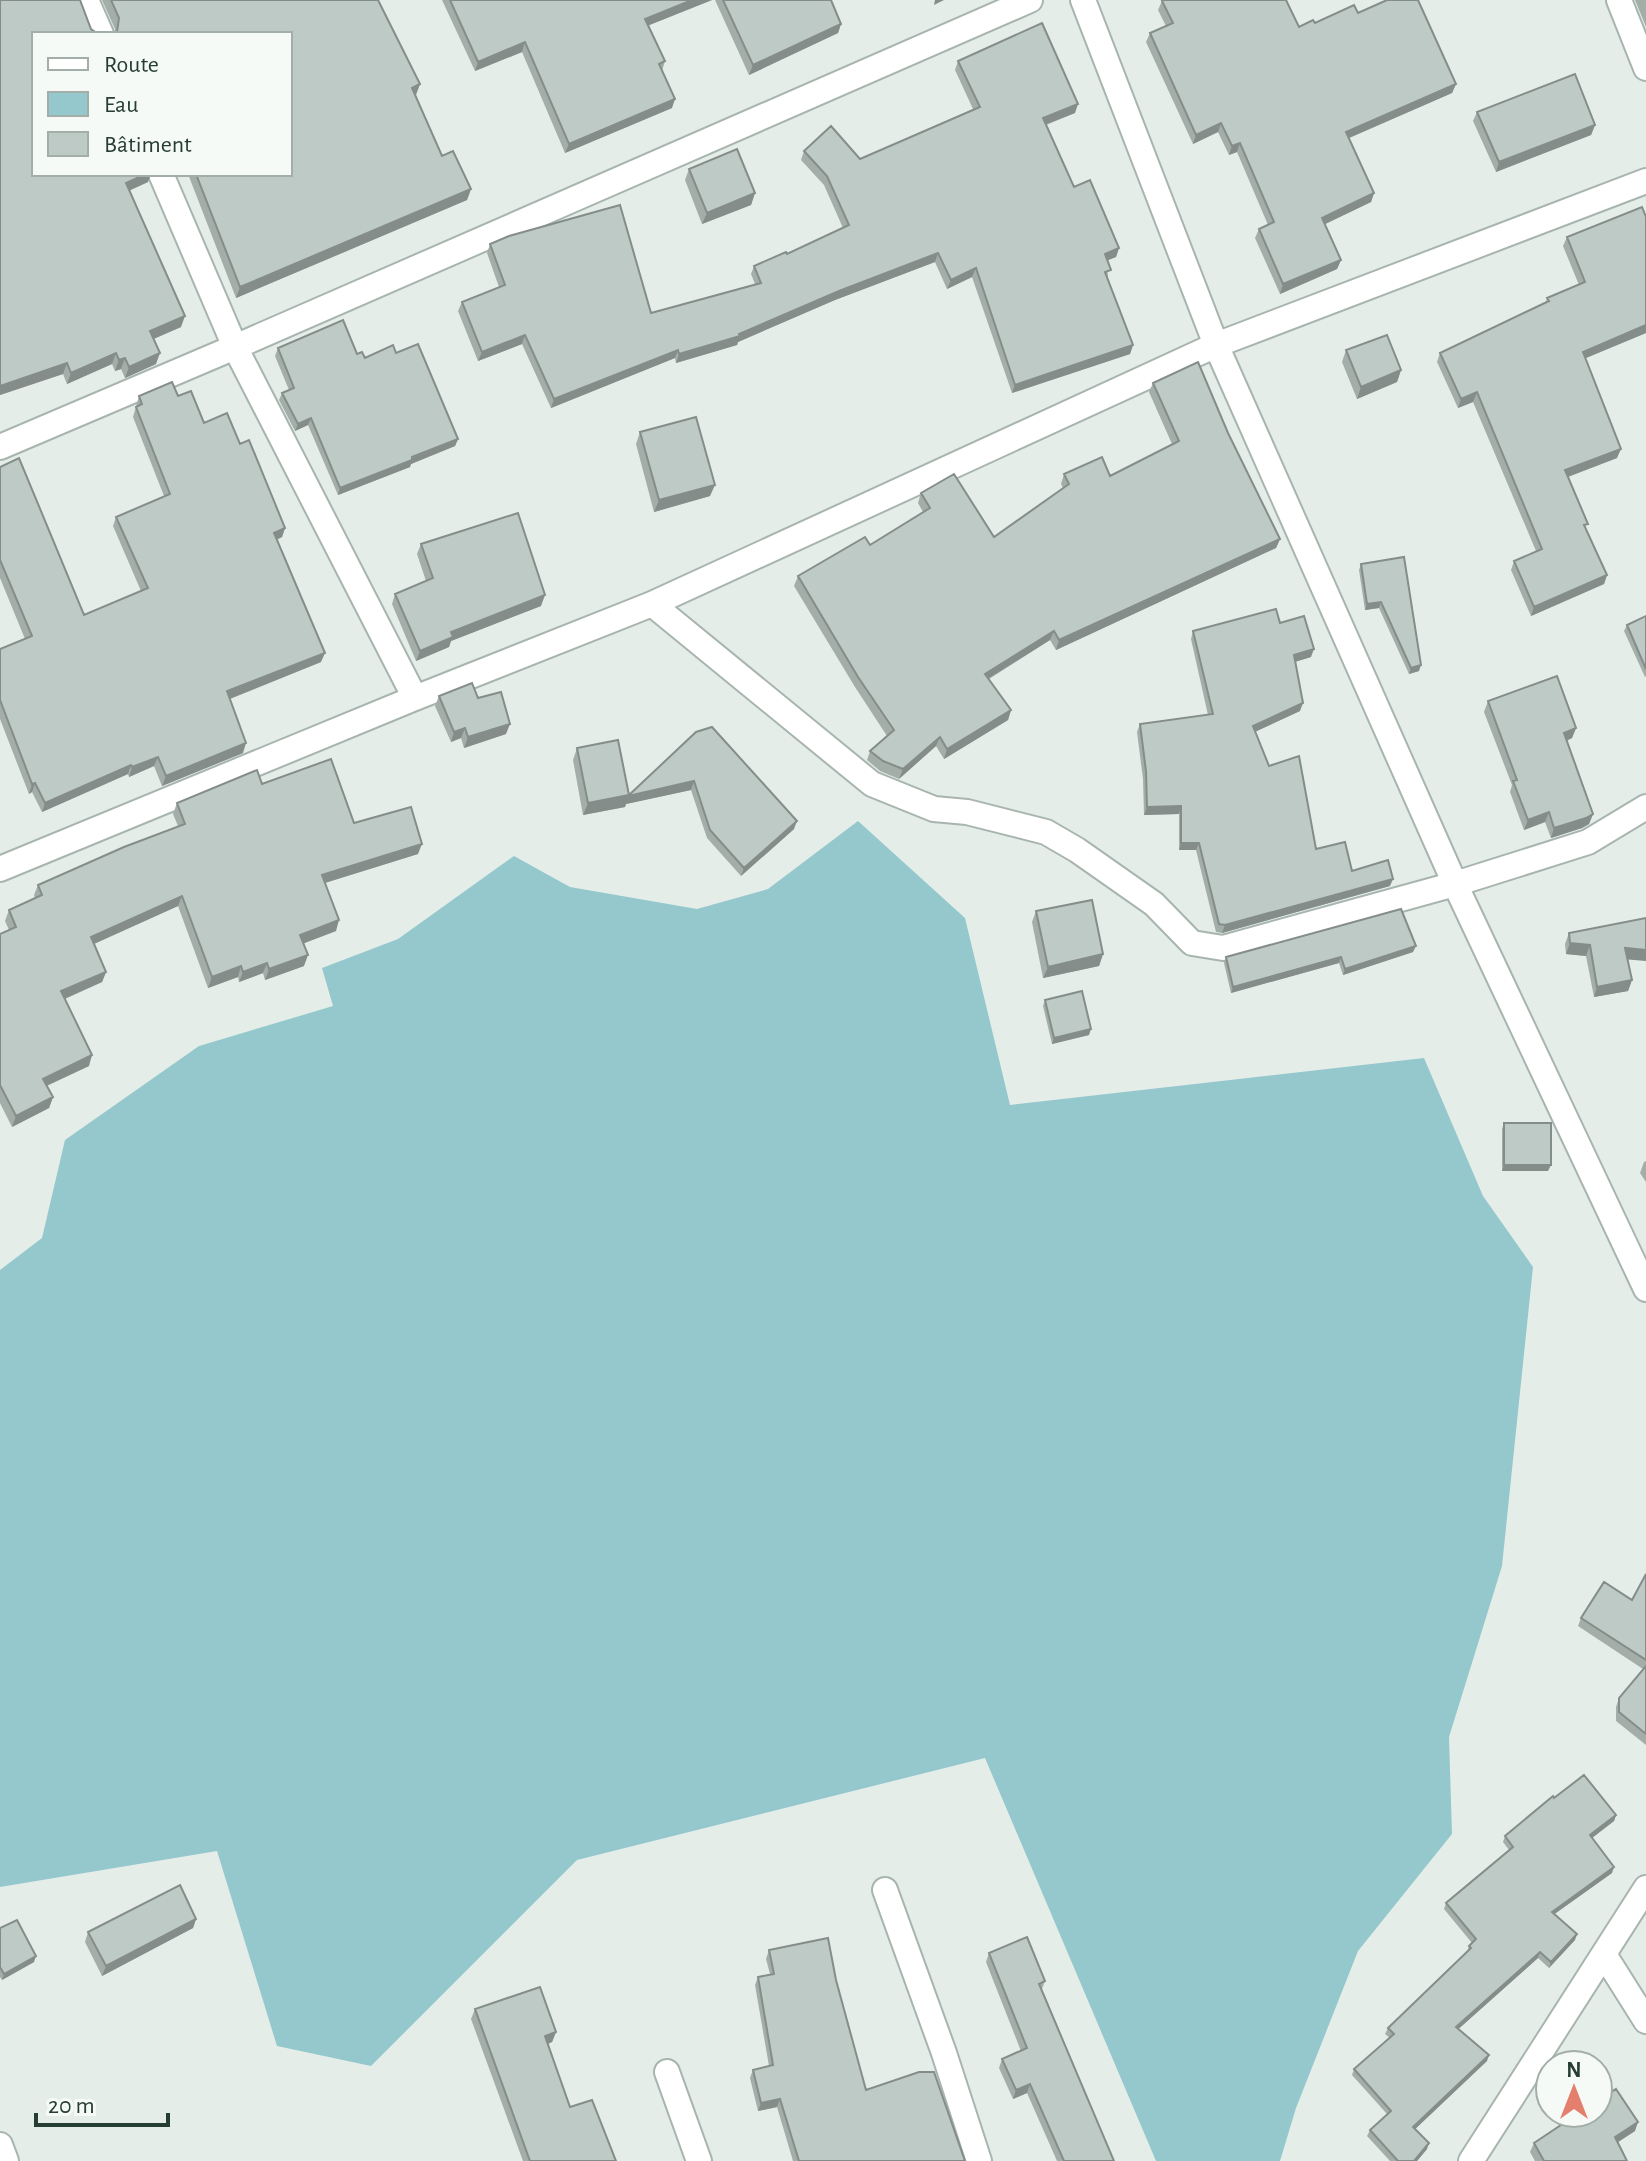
<svg xmlns="http://www.w3.org/2000/svg" width="1646" height="2161" font-family="'Alegreya Sans',sans-serif">
<style>
.water{fill:#94c8cc}
.lines{fill:none;stroke-linecap:round;stroke-linejoin:round}
.minor-casing{stroke:#a8b5af;stroke-width:28}
.minor{stroke:#fff;stroke-width:24}
.wall{fill:#a3aea9}
.shaded-wall{fill:#858d8a}
.building{fill:#becac5;stroke:#858d8a;stroke-width:2}
</style>
<rect width="100%" height="100%" fill="#e5ede9"/>
<path class="water" d="M858,821L965,918L1010,1105L1424,1058L1483,1196L1533,1267L1502,1566L1449,1737L1452,1834L1358,1951L1296,2108L1280,2161H1156L985,1758L577,1860L371,2066L277,2046L217,1851L0,1887V1270L42,1238L65,1140L199,1046L333,1006L322,968L398,939L514,856L570,887L697,909L768,889Z"/>
<g class="lines">
<defs>
<path id="minor" d="M86,0L101,34
M1083,0L1216,345L1455,884L1588,842L1646,807
M1619,0L1646,68
M161,174L235,347L415,698
M0,447L235,347L1030,0
M652,604L872,784L934,809L967,812L1046,832L1077,850L1154,904L1192,943L1223,948L1455,884L1646,1289
M0,869L415,698L652,604L1216,345L1646,181
M885,1890L944,2053L979,2161
M1605,1956L1646,2021
M667,2072L699,2161
M0,2145L6,2161
M1471,2161L1646,1888"/>
</defs>
<use href="#minor" class="minor-casing"/>
<use href="#minor" class="minor"/>
</g>
<path class="wall" d="M0,0L148,182L130,190L181,327L154,339L156,364L125,378L121,369L115,371L112,364L67,384L63,374L0,395Z
M102,0H378L420,84L415,95L442,156L471,189L467,200L236,298L188,174H290L114,34L115,29Z
M442,0H712L649,25L665,61L662,71L672,108L565,153L522,52L475,71Z
M715,0H831L841,24L838,33L749,75Z
M1635,0H1646V27Z
M1162,1L1299,27L1358,13L1456,84L1452,93L1349,138L1374,193L1371,202L1325,224L1341,260L1337,269L1280,294L1255,238L1259,229L1268,225L1237,152L1229,155L1218,132L1193,144L1146,42L1150,33L1166,26L1158,10Z
M958,61L1075,113L1046,125L1074,187L1119,248L1116,257L1107,260L1108,279L1133,345L1130,354L1012,393L972,277L947,289L935,262L835,300L738,342L737,345L676,363L675,358L551,408L522,344L478,361L458,311L462,302L499,287L487,253L490,244L651,313L755,284L751,274L754,266L787,254L843,228L824,185L801,160L804,151L860,159L973,109L955,70Z
M1477,112L1595,125L1591,135L1496,172L1473,121Z
M689,169L755,193L751,205L702,224L685,180Z
M1567,237L1646,333L1585,358L1617,458L1568,477L1586,528L1607,575L1604,584L1531,616L1511,570L1514,561L1536,551L1473,402L1458,408L1437,362L1440,353L1546,302L1547,298L1579,285L1563,246Z
M278,348L357,354L365,358L396,353L458,439L455,446L411,464L410,467L338,495L308,425L295,431L279,400L282,393L289,390L275,356Z
M1346,350L1401,370L1397,382L1357,399L1342,362Z
M1153,383L1228,433L1280,539L1276,548L1056,650L1050,640L989,679L1011,710L1008,720L944,759L936,746L899,779L880,771L867,760L870,751L887,736L855,687L794,586L798,576L870,545L923,512L918,503L921,493L994,537L1063,488L1061,484L1064,474L1110,476L1172,444L1149,392Z
M139,396H178L204,423L240,444L285,528L282,537L277,540L321,662L230,699L243,753L162,786L154,766L129,777L128,774L42,812L32,792L29,794L0,719V649L25,639L0,578V467L84,615L141,591L113,526L116,517L164,496L133,417Z
M640,432L710,496L654,512L636,444Z
M421,544L541,606L451,641L449,647L416,661L392,604L395,594L426,581L417,554Z
M1361,564L1419,671L1409,674L1379,608L1365,610L1359,570Z
M1646,616V676L1645,677L1624,631L1627,625Z
M1280,623L1311,657L1295,662L1300,711L1255,732L1269,766L1316,849L1352,871L1390,886L1222,933L1216,932L1196,850H1179V814L1144,815L1143,779L1137,732L1140,724L1208,715L1191,639L1193,631Z
M439,696L478,698L506,734L464,748L461,738L451,742L435,706Z
M1488,701L1576,728L1572,738L1567,741L1593,814L1589,824L1582,828L1551,838L1545,822L1524,830L1510,792L1512,785L1484,712Z
M696,732L794,829L741,876L707,838L691,790L626,804L625,807L583,815L573,760L577,748L629,795Z
M262,784L354,823L418,854L325,883L336,931L303,943L304,966L265,980L263,973L239,982L238,977L208,988L178,906L94,944L106,972L102,982L65,999L89,1066L47,1086L53,1097L49,1108L12,1127L0,1103V934L9,930L5,921L9,910L35,899L34,895L38,885L178,826L173,814L177,803Z
M1036,911L1103,954L1099,966L1043,978L1032,922Z
M1569,933L1628,959L1632,980L1628,991L1594,997L1586,956L1566,954L1565,944Z
M1413,952L1343,975L1339,963L1231,993L1224,963L1226,957Z
M1045,1000L1089,1035L1052,1044L1043,1006Z
M1504,1123L1548,1171H1502V1129Z
M1646,1161V1182L1640,1173L1644,1162Z
M1646,1574V1745L1616,1721V1707L1619,1698L1643,1669L1578,1626L1581,1618L1632,1600Z
M1554,1798L1616,1815L1614,1821L1592,1838L1612,1873L1554,1914L1575,1940L1549,1968L1538,1958L1458,2029L1487,2061L1415,2129L1427,2149L1417,2161H1390L1367,2136L1370,2130L1387,2114L1352,2075L1354,2069L1390,2038L1385,2034L1388,2028L1467,1952L1469,1946L1472,1943L1444,1909L1446,1903L1509,1850L1503,1842L1505,1836Z
M196,1919L193,1928L102,1976L85,1942L88,1932Z
M0,1928L34,1962L2,1980L0,1977Z
M769,1950L836,1980L866,2090L965,2161H793L777,2107L758,2111L750,2078L753,2070L769,2066L755,1985L758,1977L770,1974L766,1959Z
M989,1953L1045,1981L1042,1989L1114,2161H1057L1027,2093L1013,2099L999,2068L1002,2059L1021,2051L986,1962Z
M475,2009L556,2032L552,2042L548,2044L570,2107L616,2161H523L471,2019Z
M1635,2131L1618,2142L1627,2161H1535L1530,2152L1534,2143Z"/>
<path class="shaded-wall" d="M692,0H712L642,28L645,19Z
M935,0H944L934,5Z
M841,24L838,33L749,75L753,65Z
M525,42L522,52L475,71L478,62Z
M420,84L416,95L408,98L412,88Z
M1456,84L1452,93L1342,141L1346,132Z
M675,99L672,108L565,153L569,144Z
M1078,104L1075,113L1039,127L1043,118Z
M1221,123L1218,132L1193,144L1196,135Z
M1595,125L1591,135L1496,172L1499,162Z
M1240,143L1237,152L1229,155L1232,146Z
M146,174H151L148,182L122,194L126,183Z
M471,189L467,200L236,298L240,287Z
M755,193L751,205L702,224L707,213Z
M1374,193L1371,202L1319,227L1322,218Z
M1119,248L1116,257L1101,263L1105,254Z
M938,253L935,262L835,300L738,342L737,345L676,363L679,354L739,334L839,291Z
M1341,260L1337,269L1280,294L1283,284Z
M976,268L972,277L947,289L951,280Z
M185,316L181,327L146,342L150,331Z
M1646,325V333L1579,361L1583,352Z
M525,335L522,344L478,361L482,352Z
M1133,345L1130,354L1012,393L1015,385Z
M678,350L675,358L551,408L554,399Z
M116,353L112,364L67,384L71,373Z
M160,353L156,364L125,378L129,367Z
M125,358L121,369L115,371L119,360Z
M67,363L63,374L0,395V386Z
M1401,370L1397,382L1357,399L1361,387Z
M1477,392L1473,402L1458,408L1461,399Z
M311,418L308,425L295,431L298,424Z
M458,439L455,446L411,464L410,467L338,495L340,488Z
M1621,449L1617,458L1562,479L1565,470Z
M715,485L710,496L654,512L659,500Z
M285,528L282,537L270,542L274,533Z
M1280,539L1276,548L1056,650L1059,640Z
M1607,575L1604,584L1531,616L1534,607Z
M545,595L541,606L451,641L449,647L416,661L420,651L451,632Z
M1381,602L1379,608L1365,610L1367,604Z
M1054,631L1050,640L981,683L985,674Z
M1314,649L1311,657L1291,663L1294,655Z
M325,653L321,662L224,701L227,691Z
M1421,665L1419,671L1409,674L1411,668Z
M1303,703L1300,711L1250,734L1253,726Z
M1011,710L1008,720L944,759L947,749Z
M510,724L506,734L464,748L468,737Z
M465,728L461,738L451,742L454,732Z
M1576,728L1572,738L1560,743L1564,733Z
M940,737L936,746L899,779L903,769Z
M246,743L243,753L162,786L166,776Z
M158,757L154,766L129,777L132,767Z
M131,765L128,774L42,812L45,803Z
M694,781L691,790L626,804L625,807L583,815L588,803Z
M35,783L32,792L29,794L32,784Z
M1181,806L1179,814L1144,815L1147,807Z
M1549,812L1545,822L1524,830L1528,820Z
M1593,814L1589,824L1582,828L1551,838L1554,828Z
M797,821L794,829L741,876L744,868Z
M1181,843H1199L1196,850H1179Z
M422,844L418,854L318,885L322,875Z
M1393,879L1390,886L1222,933L1225,925Z
M182,896L178,906L87,947L91,937Z
M339,920L336,931L297,946L300,935Z
M1570,943L1590,945L1586,956L1566,954Z
M1416,946L1413,952L1343,975L1345,969Z
M1625,948L1646,950V961L1622,959Z
M1103,954L1099,966L1043,978L1048,967Z
M308,955L304,966L265,980L269,969Z
M1341,957L1339,963L1231,993L1233,987Z
M267,963L263,973L239,982L243,972Z
M241,966L238,977L208,988L212,977Z
M106,972L102,982L57,1002L61,991Z
M1632,980L1628,991L1594,997L1597,987Z
M1091,1029L1089,1035L1052,1044L1054,1038Z
M92,1055L89,1066L39,1089L43,1079Z
M53,1097L49,1108L12,1127L16,1116Z
M1504,1165H1551L1548,1171H1502Z
M1616,1815L1614,1821L1588,1841L1590,1835Z
M1614,1867L1612,1873L1549,1918L1552,1912Z
M196,1919L193,1928L102,1976L106,1966Z
M1577,1934L1575,1940L1549,1968L1551,1962Z
M1540,1952L1538,1958L1454,2033L1456,2027Z
M36,1956L34,1962L2,1980L4,1974Z
M556,2032L552,2042L542,2046L545,2036Z
M1489,2055L1487,2061L1411,2133L1413,2127Z
M1030,2084L1027,2093L1013,2099L1016,2090Z
M780,2099L777,2107L758,2111L761,2103Z
M1638,2122L1635,2131L1612,2146L1615,2137Z
M1429,2143L1427,2149L1417,2161H1414Z"/>
<path class="building" d="M0,0H80L91,29L98,34H34V174H146L126,183L185,316L150,331L160,353L129,367L125,358L119,360L116,353L71,373L67,363L0,386Z
M111,0H378L420,84L412,88L442,156L453,151L471,189L240,287L196,174H290V34H114L117,32L119,18Z
M450,0H692L645,19L665,61L659,64L675,99L569,144L525,42L478,62Z
M723,0H831L841,24L753,65Z
M1164,0H1286L1299,27L1313,20L1315,23L1354,5L1358,13L1387,0H1418L1456,84L1346,132L1374,193L1322,218L1341,260L1283,284L1259,229L1274,222L1240,143L1232,146L1221,123L1196,135L1150,33L1173,23L1162,1Z
M1042,23L1078,104L1043,118L1074,187L1090,180L1119,248L1105,254L1111,270L1105,272L1133,345L1015,385L976,268L951,280L938,253L839,291L739,334L740,336L679,354L678,350L554,399L525,335L482,352L462,302L505,285L490,244L509,236L620,205L651,313L761,283L754,266L786,252L787,254L849,225L827,176L804,151L831,126L860,159L980,107L958,61Z
M1575,74L1595,125L1499,162L1477,112Z
M737,149L755,193L707,213L689,169Z
M1642,207L1646,217V325L1583,352L1621,449L1565,470L1588,524L1584,525L1607,575L1534,607L1514,561L1542,549L1477,392L1461,399L1440,353L1549,301L1547,298L1585,282L1567,237Z
M343,320L357,354L362,352L365,358L393,345L396,353L418,344L458,439L412,457V460L340,488L311,418L298,424L282,393L294,388L278,348Z
M1387,335L1401,370L1361,387L1346,350Z
M1198,362L1228,433L1280,539L1059,640L1054,631L985,674L1011,710L947,749L940,737L903,769L883,761L870,751L894,730L858,677L798,576L865,537L870,545L930,508L921,493L954,474L994,537L1069,484L1064,474L1102,457L1110,476L1179,441L1153,383Z
M172,382L178,396L191,391L204,423L227,413L240,444L249,440L285,528L274,533L325,653L227,691L246,743L166,776L158,757L132,767L131,765L45,803L35,783L32,784L0,700V649L32,636L0,560V467L19,458L84,615L148,588L116,517L170,494L136,407L142,404L139,396Z
M696,417L715,485L659,500L640,432Z
M518,513L545,595L451,632L453,637L420,651L395,594L433,578L421,544Z
M1404,557L1421,665L1411,668L1381,602L1367,604L1361,564Z
M1276,609L1280,623L1304,616L1314,649L1294,655L1303,703L1253,726L1269,766L1299,756L1316,849L1345,842L1352,871L1388,860L1393,879L1225,925L1219,924L1199,843H1181V806L1147,807L1146,771L1140,724L1213,714L1193,631Z
M1646,616V669L1627,625Z
M1557,676L1576,728L1564,733L1593,814L1586,818L1554,828L1549,812L1528,820L1513,781L1517,780L1488,701Z
M472,683L478,698L501,692L510,724L468,737L465,728L454,732L439,696Z
M712,727L797,821L744,868L710,830L694,781L628,796L696,732Z
M618,740L629,795L588,803L577,748Z
M331,759L354,823L411,807L422,844L322,875L339,920L300,935L308,955L269,969L267,963L243,972L241,966L212,977L182,896L91,937L106,972L61,991L92,1055L43,1079L53,1097L16,1116L0,1085V934L16,927L9,910L42,895L38,885L124,847L185,824L177,803L257,770L262,784Z
M1092,900L1103,954L1048,967L1036,911Z
M1401,909L1416,946L1345,969L1341,957L1233,987L1226,957Z
M1646,918V950L1625,948L1632,980L1597,987L1590,945L1570,943L1569,933Z
M1082,991L1091,1029L1054,1038L1045,1000Z
M1504,1123H1551V1165H1504Z
M1646,1574V1660L1581,1618L1604,1582L1632,1600Z
M1646,1666V1734L1619,1712V1698Z
M1584,1775L1616,1815L1590,1835L1614,1867L1552,1912L1577,1934L1551,1962L1540,1952L1456,2027L1489,2055L1413,2127L1429,2143L1414,2161H1398L1370,2130L1391,2111L1354,2069L1394,2034L1388,2028L1471,1948L1469,1946L1476,1939L1446,1903L1513,1847L1505,1836L1553,1796L1554,1798Z
M180,1885L196,1919L106,1966L88,1932Z
M17,1920L36,1956L4,1974L0,1967V1928Z
M1027,1937L1045,1981L1039,1984L1114,2161H1064L1030,2084L1016,2090L1002,2059L1027,2048L989,1953Z
M828,1938L836,1980L866,2090L919,2072H934L965,2161H799L780,2099L761,2103L753,2070L773,2065L758,1977L774,1974L769,1950Z
M540,1987L556,2032L545,2036L570,2107L592,2100L616,2161H530L475,2009Z
M1616,2089L1638,2122L1615,2137L1627,2161H1544L1534,2143L1579,2113H1598V2101Z"/>
<rect x="32" y="32" width="260" height="144" fill="#f6faf7" stroke="#a3aea9" stroke-width="2"/>
<rect x="48" y="58" width="40" height="12" fill="#ffffff" stroke="#a3aea9" stroke-width="2"/>
<text x="104" y="72" font-size="24" fill="#263d35">Route</text>
<rect x="48" y="92" width="40" height="24" fill="#94c8cc" stroke="#a3aea9" stroke-width="2"/>
<text x="104" y="112" font-size="24" fill="#263d35">Eau</text>
<rect x="48" y="132" width="40" height="24" fill="#becac5" stroke="#a3aea9" stroke-width="2"/>
<text x="104" y="152" font-size="24" fill="#263d35">Bâtiment</text>
<g transform="translate(1574 2089)"><circle r="38" fill="#f6faf7" stroke="#a3aea9" stroke-width="2"/>
<path d="M0-6L14 30L0 20L-14 30Z" fill="#e47e6d"/>
<text y="-12" font-size="22" font-weight="bold" text-anchor="middle" fill="#263d35">N</text>
</g>
<path d="M36 2113v12h132v-12" fill="none" stroke="#263d35" stroke-width="4"/>
<text x="48" y="2113" font-size="24" fill="#263d35" stroke="#f6faf7" stroke-width="6" paint-order="stroke">20 m</text>
</svg>
